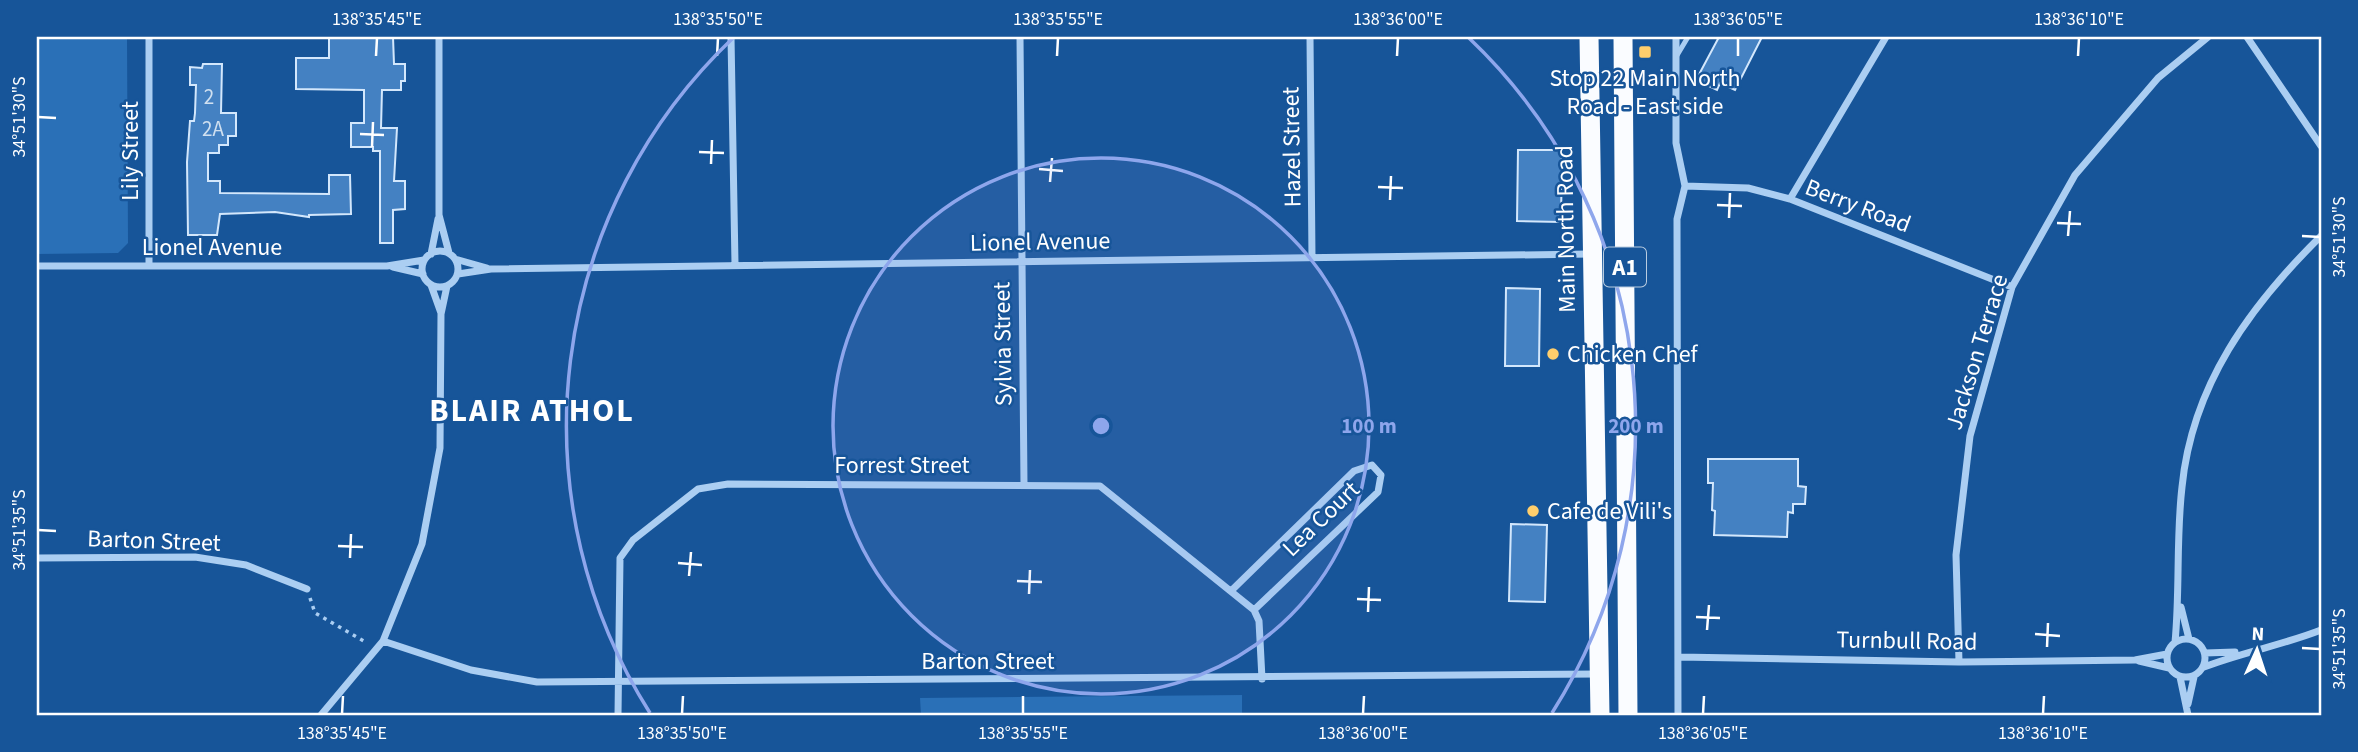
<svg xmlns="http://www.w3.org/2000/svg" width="2358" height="752" font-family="'Source Sans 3',sans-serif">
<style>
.green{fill:#2a70b7}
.building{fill:#4481c2;stroke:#d3e7fc;stroke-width:2}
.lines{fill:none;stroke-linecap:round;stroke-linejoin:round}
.path{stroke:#abcef2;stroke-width:3.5;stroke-dasharray:3.5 5;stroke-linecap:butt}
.service{stroke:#abcef2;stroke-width:5}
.minor{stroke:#abcef2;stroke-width:7}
.trunk{stroke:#fafcff;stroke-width:19}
.ticks{fill:none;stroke:#fff;stroke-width:2.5}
.ring{fill:none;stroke:#8ea6ec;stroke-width:3.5}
.poi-dot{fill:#ffce6c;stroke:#175599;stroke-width:2.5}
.labels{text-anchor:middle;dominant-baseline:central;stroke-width:5;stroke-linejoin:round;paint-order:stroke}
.number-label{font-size:21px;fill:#d0e0f0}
.shield{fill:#175599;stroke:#b9cce0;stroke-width:2}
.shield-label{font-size:23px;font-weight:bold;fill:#fff}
.poi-label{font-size:24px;fill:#fff;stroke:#175599;text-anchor:start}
.street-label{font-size:24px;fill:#fff;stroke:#175599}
.district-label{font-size:32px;font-weight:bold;letter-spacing:2px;fill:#fff;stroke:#175599}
.centre{fill:#8ea6ec;stroke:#175599;stroke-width:3.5}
.ring-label{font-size:21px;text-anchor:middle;font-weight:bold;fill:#8ea6ec;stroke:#175599;stroke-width:5;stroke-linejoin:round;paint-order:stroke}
.neatline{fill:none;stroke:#fff;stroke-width:2.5}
.ticks-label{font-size:18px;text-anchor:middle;fill:#fff}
</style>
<rect width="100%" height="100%" fill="#175599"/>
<path class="green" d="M37,37H127L128,243L118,253L37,254Z
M1242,695V715H921L920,698Z"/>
<path class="building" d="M329,37H393L394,64H405V81H401V90H382L381,128H397L394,181H405V209L393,210V243H380V151H373V147H351V123H364V90L296,89V58H329Z
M1719,37H1762L1735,90L1720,83L1717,90L1696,80Z
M203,64H222L221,113H236V136H228V145H219V153H208V181H220V193L329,194V175H350L351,214L309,215V217L275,212L220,214L217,235H188L187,162L190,121H194L195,113L196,85H190V67L202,68Z
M1518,150H1562L1561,222L1517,221Z
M1506,288L1540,289L1539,366H1505Z
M1708,459H1798V486L1806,487L1805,504H1793V513L1788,512L1787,537L1714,535L1715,511L1712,510L1713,483H1708Z
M1511,524L1547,525L1545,602L1509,601Z"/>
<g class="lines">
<path class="path" d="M310,598L315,613L367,643"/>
<path class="service" d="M1676,57L1688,37"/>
<path class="minor" d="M439,37V215L449,253
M731,37L735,264
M1020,37L1024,484
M1310,37L1312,258
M1676,37V143L1685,186L1677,219L1678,715
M2247,37L2321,146
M1685,186L1748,188L1790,199L2012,287
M1790,199L1886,37
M422 269a18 18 0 1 1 36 0a18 18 0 1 1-36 0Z
M431,254L438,219
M455,259L487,268
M37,266H387L424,260
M149,266V37
M393,267L423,274
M458,274L491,269L1590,254
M431,285L441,313
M37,558L195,557L246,565L307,589
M1232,590L1354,471L1372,465L1381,475L1378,492L1254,610
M2181,607L2189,639
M2167 658a19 19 0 1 1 38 0a19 19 0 1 1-38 0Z
M383,641L471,670L537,682L1599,674
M2175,642C2180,591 2176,538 2182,487C2192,385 2250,306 2321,236
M2205,653L2235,652
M1679,657L1959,662L2135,660L2167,654
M2139,661L2169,668
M1959,662L1956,555L1970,436L2012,287L2075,175L2158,78L2208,37
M2204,667C2243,652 2283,645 2321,630
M2180,677L2188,715
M2188,704L2194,677
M321,715L383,641L422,544L440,448L441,314L447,286
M618,715L620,558L633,540L698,489L728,484L1100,486L1254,610L1259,621L1262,679"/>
<path class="trunk" d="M1589,37L1600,715
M1623,37L1628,715"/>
</g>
<path class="ticks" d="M376,56L377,38M717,56L718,38M1057,56L1058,38M1397,56L1398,38M1738,56V38M2078,56L2079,38M38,117L56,118M360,134L384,135M372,147L373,122M699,152L724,153M711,164L712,140M1039,169L1063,171M1050,182L1052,158M1378,187L1403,188M1390,200L1391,176M1717,205L1742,206M1729,218L1730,193M2057,223L2081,224M2068,236L2070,211M2302,236L2320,237M38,530L56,531M338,546L363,547M350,558L351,534M678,563L702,565M689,576L691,552M1017,581L1042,582M1029,594L1030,570M1357,599L1381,600M1368,612L1369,587M1696,617L1720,618M1707,630L1709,605M2035,634L2060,636M2047,647L2048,623M2302,648L2320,649M342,714L343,696M682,714L683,696M1023,714V696M1363,714L1364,696M1703,714L1704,696M2043,714L2044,696"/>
<circle cx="1101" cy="426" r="268" fill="#8ea6ec" fill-opacity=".12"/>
<g class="ring">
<circle cx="1101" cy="426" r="268"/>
<path d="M650 713A535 535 0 0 1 733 38M1469 38A535 535 0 0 1 1552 713"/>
</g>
<g class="poi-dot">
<rect x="1638" y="45" width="14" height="14" rx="3.5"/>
<circle cx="1553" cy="354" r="7"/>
<circle cx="1533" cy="511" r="7"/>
</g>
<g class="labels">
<g class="number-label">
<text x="209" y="97">2</text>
<text x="213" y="129">2A</text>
</g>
<rect class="shield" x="1604" y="247.5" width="42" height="39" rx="5"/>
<g class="shield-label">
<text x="1625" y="267">A1</text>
</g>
<g class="poi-label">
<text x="1645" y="78" text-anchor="middle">Stop 22 Main North<tspan x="1645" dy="28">Road - East side</tspan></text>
<text x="1567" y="354">Chicken Chef</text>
<text x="1547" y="511">Cafe de Vili's</text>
</g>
<g class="street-label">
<text transform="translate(1292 147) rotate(-91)">Hazel Street</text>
<text transform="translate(130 151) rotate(-90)">Lily Street</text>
<text transform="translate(1858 206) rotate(21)">Berry Road</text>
<text transform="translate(1566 229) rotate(-91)">Main North Road</text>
<text transform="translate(1040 242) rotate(-1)">Lionel Avenue</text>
<text x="212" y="247">Lionel Avenue</text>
<text transform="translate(1003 344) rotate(-91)">Sylvia Street</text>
<text transform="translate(1977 352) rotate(-73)">Jackson Terrace</text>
<text x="902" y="465">Forrest Street</text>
<text transform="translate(1321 519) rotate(-44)">Lea Court</text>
<text transform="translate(154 541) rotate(2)">Barton Street</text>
<text transform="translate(1907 641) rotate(1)">Turnbull Road</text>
<text x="988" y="661">Barton Street</text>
</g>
<g class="district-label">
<text x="532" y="411">BLAIR ATHOL</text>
</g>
</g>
<circle cx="1101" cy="426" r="10" class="centre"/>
<g class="ring-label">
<text x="1369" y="433">100 m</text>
<text x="1636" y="433">200 m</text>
</g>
<rect width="2358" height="752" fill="none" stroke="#175599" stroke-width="77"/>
<g transform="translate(2257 650) rotate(3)" stroke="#175599" stroke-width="5" paint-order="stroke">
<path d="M0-5L12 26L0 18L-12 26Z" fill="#ffffff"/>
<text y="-10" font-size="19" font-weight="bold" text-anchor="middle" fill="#ffffff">N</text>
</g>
<rect x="38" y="38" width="2282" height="676" class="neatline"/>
<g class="ticks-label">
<text x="377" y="25">138°35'45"E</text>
<text x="718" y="25">138°35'50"E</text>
<text x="1058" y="25">138°35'55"E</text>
<text x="1398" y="25">138°36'00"E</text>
<text x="1738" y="25">138°36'05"E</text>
<text x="2079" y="25">138°36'10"E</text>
<text transform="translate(19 117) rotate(-90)" y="6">34°51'30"S</text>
<text transform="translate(2339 237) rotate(-90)" y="6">34°51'30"S</text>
<text transform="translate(19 530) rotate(-90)" y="6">34°51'35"S</text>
<text transform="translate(2339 649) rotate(-90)" y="6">34°51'35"S</text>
<text x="342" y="739">138°35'45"E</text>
<text x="682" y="739">138°35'50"E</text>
<text x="1023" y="739">138°35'55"E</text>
<text x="1363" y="739">138°36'00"E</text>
<text x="1703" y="739">138°36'05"E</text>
<text x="2043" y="739">138°36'10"E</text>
</g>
</svg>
